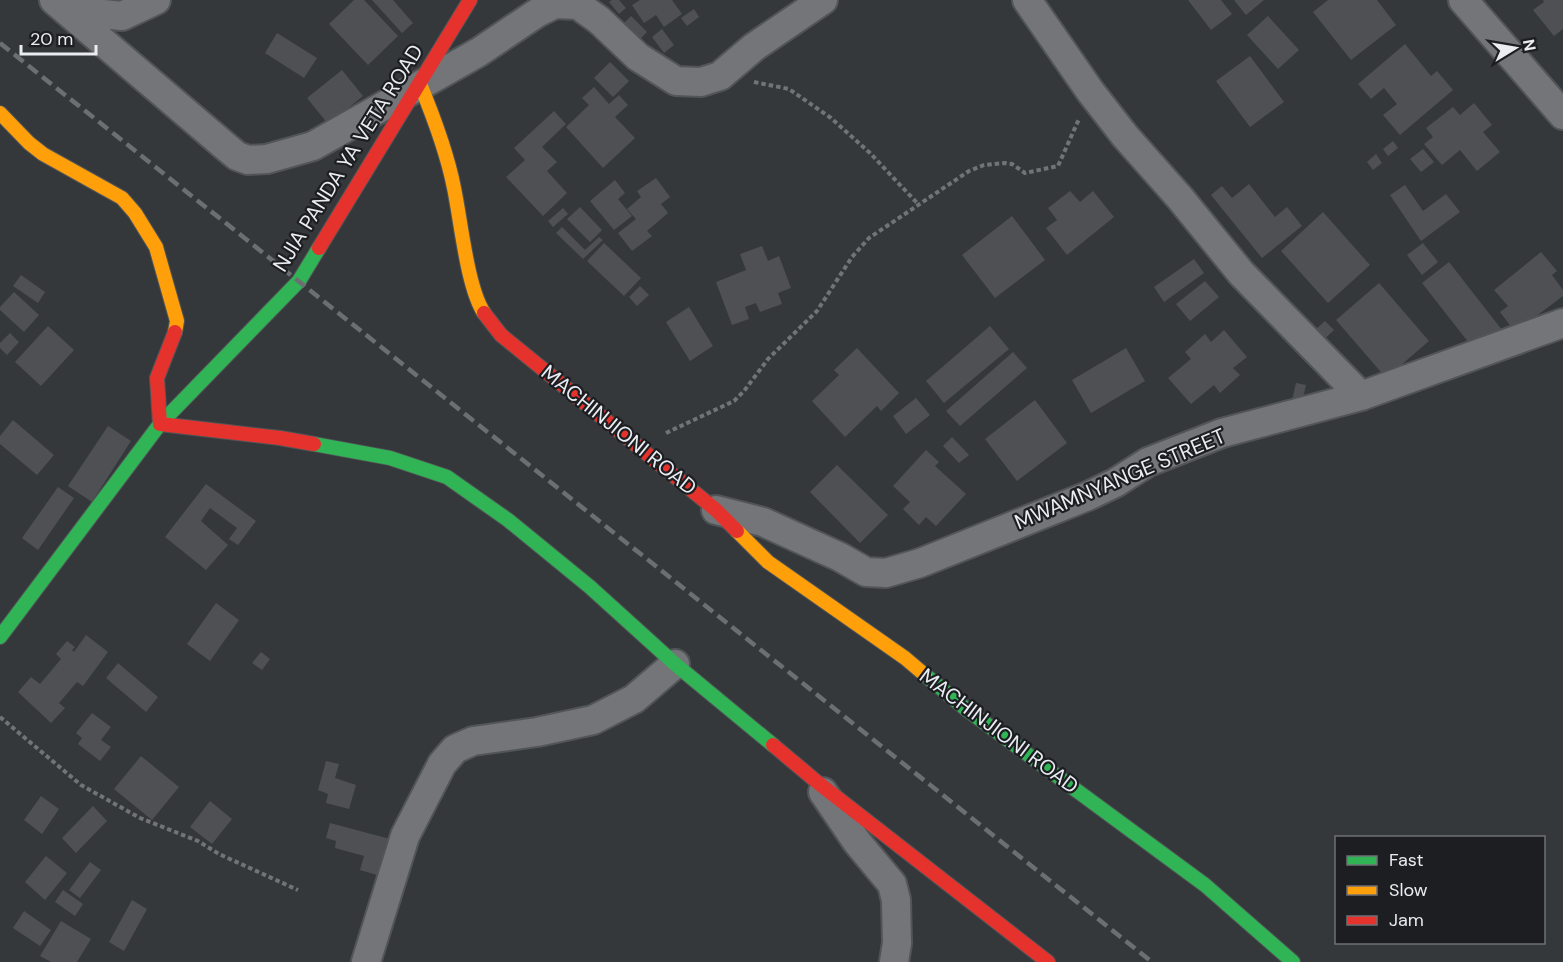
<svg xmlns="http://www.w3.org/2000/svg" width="1563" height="962" font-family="'DM Sans',sans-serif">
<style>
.building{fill:#4e5054}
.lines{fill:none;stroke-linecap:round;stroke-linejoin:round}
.street-casing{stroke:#525558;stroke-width:32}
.fast-casing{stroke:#525558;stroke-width:16}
.slow-casing{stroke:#525558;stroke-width:16}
.jam-casing{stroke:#525558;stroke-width:16}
.path{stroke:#717476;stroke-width:4;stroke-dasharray:4.5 3;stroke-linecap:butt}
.street{stroke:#747578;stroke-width:28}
.fast{stroke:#30b455;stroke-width:14}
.slow{stroke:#ff9f0a;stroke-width:14}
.jam{stroke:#e5322d;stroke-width:14}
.rail{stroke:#6c6f72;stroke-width:4.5;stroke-dasharray:12 6;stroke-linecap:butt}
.labels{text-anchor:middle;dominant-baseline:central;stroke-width:4.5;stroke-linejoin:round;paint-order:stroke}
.street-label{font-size:21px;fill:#e9ecf1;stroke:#1c1e22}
</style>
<rect width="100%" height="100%" fill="#35383b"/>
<path class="building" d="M354,0H364L398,36L368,65L329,24Z
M372,0H393L413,23L402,33Z
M612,0H619L626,8L619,14L609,2Z
M640,0H672L682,14L664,27L656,15L644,23L632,5Z
M1188,0H1221L1232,14L1211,30Z
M1234,0H1264L1246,15Z
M1328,0H1377L1396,25L1351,60L1313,12Z
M1543,0H1563V29L1554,36L1533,10L1544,2Z
M694,9L699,17L687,26L681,18Z
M631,16L647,32L640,39L624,23Z
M1268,16L1299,50L1278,69L1247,35Z
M662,29L674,45L664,53L652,37Z
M277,33L317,58L304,78L265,53Z
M1405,44L1431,76L1437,71L1453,90L1400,135L1383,115L1397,104L1384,88L1371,99L1358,84Z
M1250,56L1284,102L1250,127L1216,81Z
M610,62L629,81L613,97L594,78Z
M342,70L363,96L328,124L307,98Z
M594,87L609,104L619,95L628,105L615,117L635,138L603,168L566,127L589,105L582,98Z
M1474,103L1492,125L1483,132L1500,152L1477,171L1460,150L1442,165L1424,144L1433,137L1426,128L1453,107L1460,115Z
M554,111L566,124L542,147L557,162L547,171L567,193L543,216L506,177L525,160L514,148Z
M1393,141L1398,148L1388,156L1383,149Z
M1423,149L1434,162L1421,172L1410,159Z
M1376,154L1382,163L1373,170L1367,162Z
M656,178L670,197L661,204L668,213L647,231L652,236L632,251L618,233L636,219L627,209L641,197L637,191Z
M615,180L625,193L618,199L632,216L614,230L590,201Z
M1249,184L1275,217L1287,207L1302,226L1262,258L1211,195L1222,186L1232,198Z
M1405,185L1423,211L1446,194L1460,212L1421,241L1390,195Z
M1070,191L1080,202L1093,191L1114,217L1067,255L1046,228L1057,220L1048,208Z
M580,207L602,230L590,242L567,219Z
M563,208L568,214L553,227L548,221Z
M1323,212L1370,265L1328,303L1281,251Z
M1012,216L1045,260L995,298L962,255Z
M562,227L585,250L599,237L603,240L583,259L556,233Z
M604,243L641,278L624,296L587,261Z
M1423,243L1438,262L1422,275L1407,255Z
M762,246L768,261L779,256L791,288L778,293L782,304L760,312L756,303L745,307L749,319L732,325L716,282L746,270L740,254Z
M1541,252L1557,271L1552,275L1563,290V296L1515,332L1500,312L1508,306L1494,290Z
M1194,259L1204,273L1164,302L1154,287Z
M1449,262L1502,330L1476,352L1422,283Z
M21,275L45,292L38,303L13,286Z
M1205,281L1219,297L1190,321L1176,304Z
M1379,283L1429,341L1386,378L1336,320Z
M640,286L649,295L637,306L629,297Z
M14,292L39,315L24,332L0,310V307Z
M689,307L713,346L690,361L666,322Z
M1325,321L1334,330L1316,347L1307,337Z
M48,326L74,350L41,386L15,362Z
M990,326L1009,349L944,403L926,381Z
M1224,330L1247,357L1233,368L1240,375L1220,393L1214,385L1191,404L1168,378L1191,359L1185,352L1205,334L1211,342Z
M10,333L19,342L7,355L0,348V343Z
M857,348L899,393L881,411L877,406L845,437L812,401L839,375L834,370Z
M1126,348L1145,381L1091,413L1072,380Z
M1013,352L1027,368L960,426L946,411Z
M1296,383L1306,385L1302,403L1292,400Z
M916,398L930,415L906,434L893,416Z
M1035,400L1067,443L1017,481L985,439Z
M13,420L54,455L37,475L0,444V436Z
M108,426L131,441L92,502L68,486Z
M952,437L969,455L959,463L943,446Z
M926,450L939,462L935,466L966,494L936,526L926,517L919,525L903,509L910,502L893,486Z
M837,465L888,515L860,543L810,492Z
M206,484L256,521L238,545L229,539L237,528L210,508L201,521L228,545L206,570L165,537Z
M58,487L74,498L38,550L22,538Z
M216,603L239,620L210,661L187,644Z
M86,635L108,652L83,686L77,682L59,703L65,708L51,723L18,692L31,677L40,684L61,659L56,654L67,641L75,647L72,650L74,652Z
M261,652L270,659L262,670L252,663Z
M118,663L158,697L146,712L106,678Z
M92,713L111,727L101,740L111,747L100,761L78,744L82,738L76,733Z
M141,756L179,787L152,820L114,789Z
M326,761L339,764L335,778L356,785L349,809L326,803L328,794L318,790Z
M41,796L59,809L42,834L24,820Z
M210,801L232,819L212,844L190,827Z
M93,806L107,821L76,853L62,838Z
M330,823L394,840L384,877L360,870L364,856L335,848L336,841L326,838Z
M46,856L67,873L45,900L25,882Z
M90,862L101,870L80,898L69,890Z
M63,890L83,904L75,916L55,902Z
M132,900L147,909L124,951L109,942Z
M24,911L51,930L40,946L13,928Z
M61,921L91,939L77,962H51L40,956Z"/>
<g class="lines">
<defs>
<path id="street" d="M54,0L225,146L237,156L248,160L267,159L313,146L479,52L537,13L555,4L578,5L599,20L638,57L676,81L701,82L720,76L754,47L823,0
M1027,0L1090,91L1125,136L1180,198L1241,273L1361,396
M1463,0L1563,115
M66,10L122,16L156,0
M716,510L763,522L840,557L866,572L886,573L920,563L1088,496L1115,483L1148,462L1222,433L1361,396L1563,323
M823,792L857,842L892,884L896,900L897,943L894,962
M366,962L405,836L442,764L455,749L473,741L537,732L593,720L634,699L675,664"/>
<path id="fast" d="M314,444L390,458L447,477L508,520L590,587L675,664L773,745
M0,637L160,424L299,281L319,248
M925,675L966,709L1205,885L1293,962"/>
<path id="slow" d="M420,84C434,118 447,152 454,188C461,221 467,287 484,313
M0,113L29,143L43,154L122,198L135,213L156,247L177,321L175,332
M737,531L768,562L905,658L925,675"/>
<path id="jam" d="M319,248L470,0
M484,313L501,335L716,510L737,531
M175,332L157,378L160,424L280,438L314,444
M773,745L817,782L1048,962"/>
</defs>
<use href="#street" class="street-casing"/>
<use href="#fast" class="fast-casing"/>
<use href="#slow" class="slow-casing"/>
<use href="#jam" class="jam-casing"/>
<path class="path" d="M754,82L789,89L831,118L870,153L918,204
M666,433L734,401L744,391L768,359L817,311L852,257L869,238L969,171L984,165L1005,163L1012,164L1025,173L1058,166L1079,119
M0,717L81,785L140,818L198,841L219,854L298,890"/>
<use href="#street" class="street"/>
<use href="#fast" class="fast"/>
<use href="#slow" class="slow"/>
<use href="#jam" class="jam"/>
<path class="rail" d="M0,43L1152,962"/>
</g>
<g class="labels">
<g class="street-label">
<text transform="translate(348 158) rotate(-58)">NJIA PANDA YA VETA ROAD</text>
<text transform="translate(619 430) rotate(39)">MACHINJIONI ROAD</text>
<text transform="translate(1120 479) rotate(-23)">MWAMNYANGE STREET</text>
<text transform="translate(999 731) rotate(37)">MACHINJIONI ROAD</text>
</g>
</g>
<rect x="1335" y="836" width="210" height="108" fill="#1c1e22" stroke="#6e7075" stroke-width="1.5"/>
<rect x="1347" y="856" width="30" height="9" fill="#30b455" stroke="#6e7075" stroke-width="1.5"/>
<text x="1389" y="866" font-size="18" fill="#e9ecf1">Fast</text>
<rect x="1347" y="886" width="30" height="9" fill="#ff9f0a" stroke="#6e7075" stroke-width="1.5"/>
<text x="1389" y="896" font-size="18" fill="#e9ecf1">Slow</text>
<rect x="1347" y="916" width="30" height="9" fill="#e5322d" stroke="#6e7075" stroke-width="1.5"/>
<text x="1389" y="926" font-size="18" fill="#e9ecf1">Jam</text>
<g transform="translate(1515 48) rotate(79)" stroke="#1c1e22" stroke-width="4.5" paint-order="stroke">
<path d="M0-4.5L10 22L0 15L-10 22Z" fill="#e9ecf1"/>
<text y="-9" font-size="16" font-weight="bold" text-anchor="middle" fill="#e9ecf1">N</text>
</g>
<path d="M21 45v9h75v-9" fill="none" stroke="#e9ecf1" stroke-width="3"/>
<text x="30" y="45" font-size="18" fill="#e9ecf1" stroke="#1c1e22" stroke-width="4.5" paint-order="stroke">20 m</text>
</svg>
